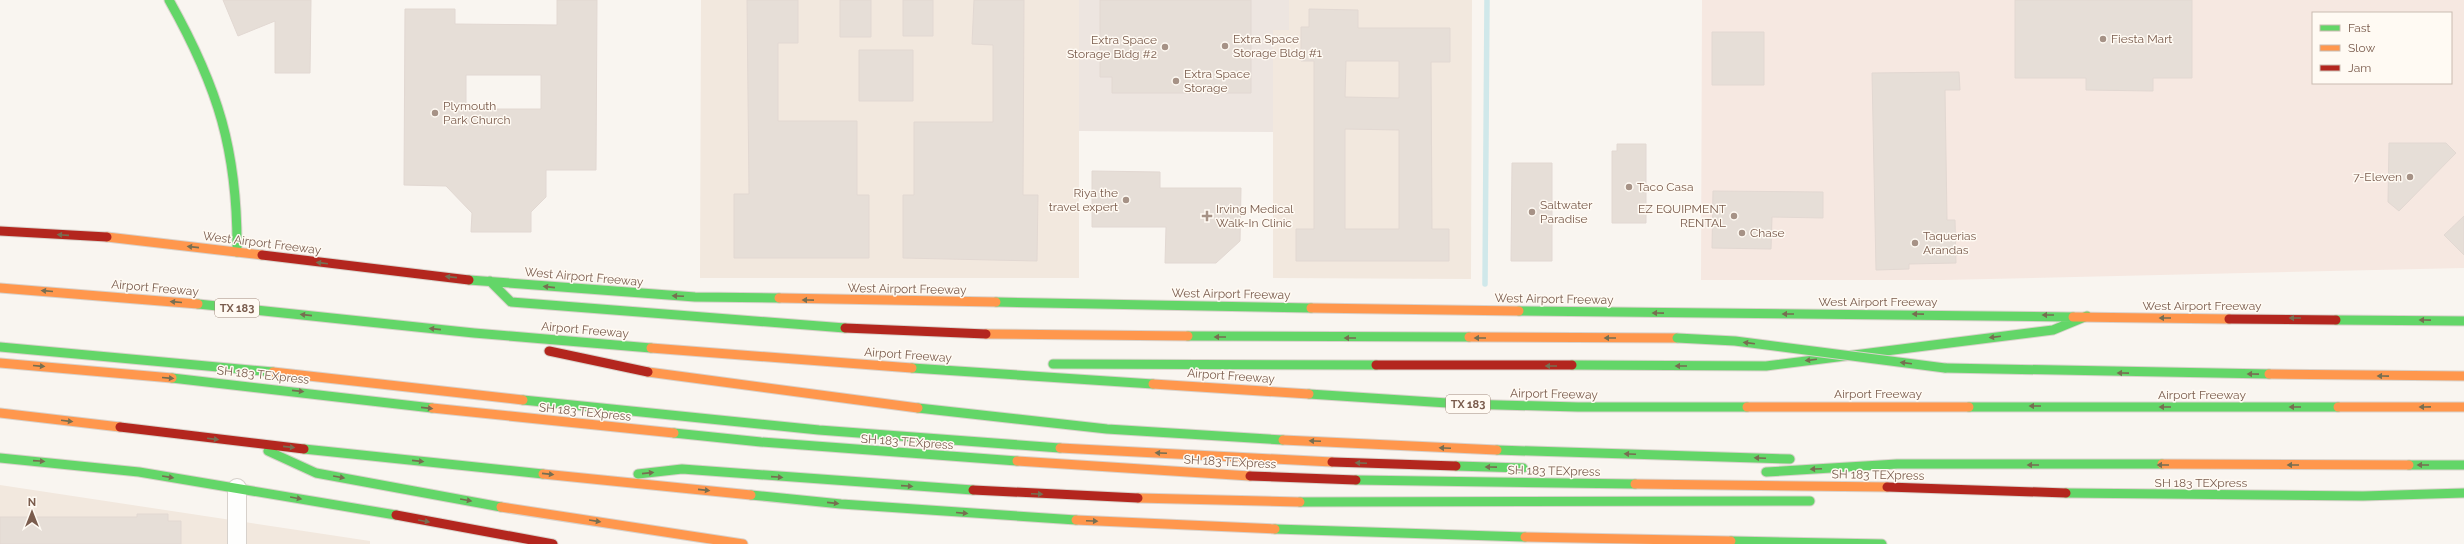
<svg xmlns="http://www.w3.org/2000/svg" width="2464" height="544" font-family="Raleway,sans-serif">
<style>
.residential{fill:#f2e8de}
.commercial{fill:#f6e8e1;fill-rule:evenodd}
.industrial{fill:#ede5e0}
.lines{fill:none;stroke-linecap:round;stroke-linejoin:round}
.stream{stroke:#d0e8ea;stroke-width:5.5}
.building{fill:#e6ded7;stroke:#e2d8d2;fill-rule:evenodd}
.street-casing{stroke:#d7d1cb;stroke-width:20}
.fast-casing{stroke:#d9d2cb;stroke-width:11}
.slow-casing{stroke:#d9d2cb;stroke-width:11}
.jam-casing{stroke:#d9d2cb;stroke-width:11}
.street{stroke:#fefefd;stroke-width:18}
.fast{stroke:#63d668;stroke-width:9}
.slow{stroke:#ff974d;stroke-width:9}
.jam{stroke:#b3261e;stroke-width:9}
.fast-bridge-casing{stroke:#dad1cc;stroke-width:11;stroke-linecap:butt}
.fast-bridge{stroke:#63d668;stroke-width:9}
.oneway{fill:#776e51}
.poi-dot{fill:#a69286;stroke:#fffaf3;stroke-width:1.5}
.labels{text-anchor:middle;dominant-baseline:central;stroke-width:3;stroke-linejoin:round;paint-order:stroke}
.shield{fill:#fffaf3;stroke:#a28b7f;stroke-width:1}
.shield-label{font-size:11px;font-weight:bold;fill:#7a5c4d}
.poi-label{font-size:12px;fill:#7a5c4d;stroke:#fffaf3;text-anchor:start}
.street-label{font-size:12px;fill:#7a5c4d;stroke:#fffaf3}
</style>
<rect width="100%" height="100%" fill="#f9f5f0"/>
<path class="residential" d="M701,0H1079V278H700Z
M1289,0H1472L1471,279L1273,278V30H1289Z
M0,485L370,541V544H0Z"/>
<path class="commercial" d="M1702,0H2464V268L1943,280H1701ZM2313,13H2451V83H2313Z"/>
<path class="industrial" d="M1079,0H1289V30H1273V132L1079,131Z"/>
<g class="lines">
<path class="stream" d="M1485,284L1487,0"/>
</g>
<path class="building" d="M223,0H311L310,73H275V21L238,36Z
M557,0H597L596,170H546V197L531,212V232H471L472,213L446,186L404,185L405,9H455V24L557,25ZM466,75H541V109H466Z
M747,0H798V43H778V121H857V195H869V258H734V194H749Z
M840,0H871V37H840Z
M903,0H933V36H903Z
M974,0H1024L1023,195H1038L1037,261L903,258V195H914V122H993V45L972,44Z
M1100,0H1251V93H1112V77H1100Z
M2015,0H2192V78H2153V91L2086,90V78H2015Z
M1309,9L1358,10V28H1450V62H1431L1432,229H1449V261H1296V229H1314V61H1301V27H1309ZM1346,61H1399V98L1345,97ZM1345,129L1399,130V229H1345Z
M1712,32H1764V85H1712Z
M859,50H913V101H859Z
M1959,72L1960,90H1945L1947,220H1955L1956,263L1909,264V269L1876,270L1872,73Z
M2389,143H2446L2456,153L2399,211L2388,202Z
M1617,144H1646V223H1612V151H1617Z
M1512,163H1552V261H1511Z
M1092,171L1160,172V188H1241L1240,241L1216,263H1165L1166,227H1092Z
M1713,191L1823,192V218L1772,217L1771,249L1712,248Z
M2464,216V255L2444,235Z
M137,514H168V521H181V544H0V517H137Z"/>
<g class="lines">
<defs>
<path id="street" d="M237,488V544"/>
<path id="fast" d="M169,0C218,87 238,151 237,252
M469,280L695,297L779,298
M490,281L511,302L845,328
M996,302L1311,308
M198,304L474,333L651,348
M1519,311L2073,317
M2336,320L2464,321
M1188,336L1469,337
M0,347L273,372
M1053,364L1376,365
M1572,365L1766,366L2053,330L2087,316
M912,368L1153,384
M1945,368L2269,374
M172,378L432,408
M1309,394L1463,404L1578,407H1747
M523,400L819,430L1060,448
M1969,407H2338
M918,408L1107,429L1283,440
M674,433L761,442L1017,461
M304,449L543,474
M1497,450L1790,459
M268,451L316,473L501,507
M0,458L139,472L396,515
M2409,465H2464
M1456,466L1523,468
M1766,472L1897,464H2162
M638,474L682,469L973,490
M1356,480L1635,484
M2066,493L2363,496L2464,493
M751,495L841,504L1076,520
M1300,502L1810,501
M1275,529L1525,537
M1731,541L1882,544"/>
<path id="slow" d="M107,237L262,255
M0,288L198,304
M779,298L996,302
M1311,308L1519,311
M2073,317L2229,319
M986,334L1188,336
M1469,337L1677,338
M651,348L912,368
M0,363L172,378
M273,372L523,400
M648,372L918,408
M2269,374L2464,376
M1153,384L1309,394
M1747,407H1969
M2338,407H2464
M432,408L674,433
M0,413L120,427
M1283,440L1497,450
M1060,448L1332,462
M1017,461L1250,476
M2162,464L2409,465
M543,474L751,495
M1635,484L1887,487
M1138,498L1300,502
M501,507L743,544
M1076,520L1275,529
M1525,537L1731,541"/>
<path id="jam" d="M0,231L107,237
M262,255L469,280
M2229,319L2336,320
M845,328L986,334
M549,351L648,372
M1376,365H1572
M120,427L304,449
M1332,462L1456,466
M1250,476L1356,480
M1887,487L2066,493
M973,490L1138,498
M396,515L553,544"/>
</defs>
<use href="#street" class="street-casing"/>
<use href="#fast" class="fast-casing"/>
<use href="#slow" class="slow-casing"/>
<use href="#jam" class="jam-casing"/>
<use href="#street" class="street"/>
<use href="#fast" class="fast"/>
<use href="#slow" class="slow"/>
<use href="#jam" class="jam"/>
<defs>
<path id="fast-bridge" d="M1677,338L1735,341L1945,368"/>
</defs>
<use href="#fast-bridge" class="fast-bridge-casing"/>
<use href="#fast-bridge" class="fast-bridge"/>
</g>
<defs><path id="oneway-solid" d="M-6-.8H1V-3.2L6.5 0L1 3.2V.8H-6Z"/></defs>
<g class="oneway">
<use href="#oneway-solid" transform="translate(63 235) rotate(-176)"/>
<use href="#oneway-solid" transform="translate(193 247) rotate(-174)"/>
<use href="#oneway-solid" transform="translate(322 263) rotate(-173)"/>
<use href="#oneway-solid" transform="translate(451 277) rotate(-174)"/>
<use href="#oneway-solid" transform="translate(549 287) rotate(-174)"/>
<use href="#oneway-solid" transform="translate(47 291) rotate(-175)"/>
<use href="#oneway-solid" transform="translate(678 296) rotate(-177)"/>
<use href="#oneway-solid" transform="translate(808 300) rotate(-179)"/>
<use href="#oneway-solid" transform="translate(176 302) rotate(-175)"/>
<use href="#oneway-solid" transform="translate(1658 313) rotate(-179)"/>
<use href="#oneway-solid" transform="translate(1788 314) rotate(-180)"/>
<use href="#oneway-solid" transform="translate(1918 314) rotate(-179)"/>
<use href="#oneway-solid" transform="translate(306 315) rotate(-174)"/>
<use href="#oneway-solid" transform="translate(2048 315) rotate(-180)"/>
<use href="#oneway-solid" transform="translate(2165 318) rotate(-180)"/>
<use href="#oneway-solid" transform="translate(2295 318) rotate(-180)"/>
<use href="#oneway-solid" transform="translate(2425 320) rotate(-179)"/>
<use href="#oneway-solid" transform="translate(435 329) rotate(-174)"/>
<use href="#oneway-solid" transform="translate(1220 337) rotate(-180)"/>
<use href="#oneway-solid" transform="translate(1995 337) rotate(173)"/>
<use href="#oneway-solid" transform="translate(1350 338) rotate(180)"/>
<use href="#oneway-solid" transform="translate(1480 338) rotate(180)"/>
<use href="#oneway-solid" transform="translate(1610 338) rotate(180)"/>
<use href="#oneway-solid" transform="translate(1749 343) rotate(-173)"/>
<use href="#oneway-solid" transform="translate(1811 360) rotate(173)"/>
<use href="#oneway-solid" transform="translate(1906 363) rotate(-173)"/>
<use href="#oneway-solid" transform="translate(39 366) rotate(5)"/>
<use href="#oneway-solid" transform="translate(1551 366) rotate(-180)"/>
<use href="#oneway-solid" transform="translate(1681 366) rotate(180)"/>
<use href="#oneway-solid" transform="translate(2123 373) rotate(-179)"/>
<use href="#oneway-solid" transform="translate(2253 374) rotate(-179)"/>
<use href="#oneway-solid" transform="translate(2383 376) rotate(-179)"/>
<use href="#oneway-solid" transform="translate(168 378) rotate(5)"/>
<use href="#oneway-solid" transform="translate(298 391) rotate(6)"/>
<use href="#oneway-solid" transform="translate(2035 406) rotate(-180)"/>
<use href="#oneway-solid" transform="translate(2165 407) rotate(-180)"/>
<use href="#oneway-solid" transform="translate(2295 407) rotate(-180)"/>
<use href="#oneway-solid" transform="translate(2425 407) rotate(179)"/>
<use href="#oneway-solid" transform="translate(427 408) rotate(6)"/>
<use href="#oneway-solid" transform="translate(67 421) rotate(7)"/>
<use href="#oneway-solid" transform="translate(213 439) rotate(7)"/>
<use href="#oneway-solid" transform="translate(1315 441) rotate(-177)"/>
<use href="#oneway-solid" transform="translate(289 447) rotate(6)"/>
<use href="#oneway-solid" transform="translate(1445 448) rotate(-178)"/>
<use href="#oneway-solid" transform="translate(1161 453) rotate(-177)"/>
<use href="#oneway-solid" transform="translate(1630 454) rotate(-178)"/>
<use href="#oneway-solid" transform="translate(1760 458) rotate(-178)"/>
<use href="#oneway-solid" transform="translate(39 461) rotate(4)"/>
<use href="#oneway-solid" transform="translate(418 461) rotate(6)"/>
<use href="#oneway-solid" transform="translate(1361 463) rotate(-177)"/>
<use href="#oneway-solid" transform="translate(2033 465) rotate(-180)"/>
<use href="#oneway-solid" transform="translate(2163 465) rotate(-180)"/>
<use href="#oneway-solid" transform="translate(2293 465) rotate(-180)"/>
<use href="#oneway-solid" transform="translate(2423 465) rotate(-180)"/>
<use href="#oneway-solid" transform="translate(1491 467) rotate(-179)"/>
<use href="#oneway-solid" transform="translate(1816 469) rotate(177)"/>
<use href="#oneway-solid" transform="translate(648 473) rotate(-6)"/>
<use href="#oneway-solid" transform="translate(548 474) rotate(6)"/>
<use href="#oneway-solid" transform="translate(168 477) rotate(9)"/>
<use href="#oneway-solid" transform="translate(339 477) rotate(10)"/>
<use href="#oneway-solid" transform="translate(777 477) rotate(4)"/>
<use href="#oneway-solid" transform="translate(907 486) rotate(4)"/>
<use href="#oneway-solid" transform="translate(704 490) rotate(6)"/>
<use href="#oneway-solid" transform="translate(1037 494) rotate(2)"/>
<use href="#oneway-solid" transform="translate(296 498) rotate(10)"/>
<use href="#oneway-solid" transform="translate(466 500) rotate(10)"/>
<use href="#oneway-solid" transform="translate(833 503) rotate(6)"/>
<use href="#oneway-solid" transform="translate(962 513) rotate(5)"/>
<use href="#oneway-solid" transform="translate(424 521) rotate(10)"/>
<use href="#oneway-solid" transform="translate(595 521) rotate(9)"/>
<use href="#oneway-solid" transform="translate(1092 521) rotate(2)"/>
</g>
<g class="poi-dot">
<circle cx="2103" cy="39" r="4"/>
<circle cx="1225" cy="46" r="4"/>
<circle cx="1165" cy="47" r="4"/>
<circle cx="1176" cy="81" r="4"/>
<circle cx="435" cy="113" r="4"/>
<circle cx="2410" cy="177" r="4"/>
<circle cx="1629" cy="187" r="4"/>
<circle cx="1126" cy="200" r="4"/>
<circle cx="1532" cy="212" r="4"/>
<path d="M1205 210h4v4h4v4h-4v4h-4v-4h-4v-4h4z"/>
<circle cx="1734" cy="216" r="4"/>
<circle cx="1742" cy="233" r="4"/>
<circle cx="1915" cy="243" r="4"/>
</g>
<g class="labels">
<g class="shield">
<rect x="215" y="299" width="44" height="18" rx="3"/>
<rect x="1446" y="395" width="44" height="18" rx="3"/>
</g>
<g class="shield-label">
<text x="237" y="308">TX 183</text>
<text x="1468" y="404">TX 183</text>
</g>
<g class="poi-label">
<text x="1233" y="39">Extra Space<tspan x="1233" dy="14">Storage Bldg #1</tspan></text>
<text x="2111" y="39">Fiesta Mart</text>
<text x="1157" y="40" text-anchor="end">Extra Space<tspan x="1157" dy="14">Storage Bldg #2</tspan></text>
<text x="1184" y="74">Extra Space<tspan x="1184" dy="14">Storage</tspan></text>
<text x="443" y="106">Plymouth<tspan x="443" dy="14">Park Church</tspan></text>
<text x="2402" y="177" text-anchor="end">7-Eleven</text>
<text x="1637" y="187">Taco Casa</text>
<text x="1118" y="193" text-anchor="end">Riya the<tspan x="1118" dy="14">travel expert</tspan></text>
<text x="1540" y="205">Saltwater<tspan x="1540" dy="14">Paradise</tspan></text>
<text x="1216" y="209">Irving Medical<tspan x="1216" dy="14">Walk-In Clinic</tspan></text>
<text x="1726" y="209" text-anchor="end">EZ EQUIPMENT<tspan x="1726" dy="14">RENTAL</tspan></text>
<text x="1750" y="233">Chase</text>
<text x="1923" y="236">Taquerias<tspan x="1923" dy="14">Arandas</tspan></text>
</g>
<g class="street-label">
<text transform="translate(262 243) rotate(7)">West Airport Freeway</text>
<text transform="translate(584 277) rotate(5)">West Airport Freeway</text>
<text transform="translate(155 288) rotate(5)">Airport Freeway</text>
<text transform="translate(907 289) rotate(1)">West Airport Freeway</text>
<text transform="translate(1231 294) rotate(1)">West Airport Freeway</text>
<text transform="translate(1554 299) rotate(1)">West Airport Freeway</text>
<text x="1878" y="302">West Airport Freeway</text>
<text x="2202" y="306">West Airport Freeway</text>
<text transform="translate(585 330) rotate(5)">Airport Freeway</text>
<text transform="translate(908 355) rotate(4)">Airport Freeway</text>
<text transform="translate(263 375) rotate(6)">SH 183 TEXpress</text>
<text transform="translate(1231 376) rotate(4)">Airport Freeway</text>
<text transform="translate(1554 394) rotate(1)">Airport Freeway</text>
<text x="1878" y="394">Airport Freeway</text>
<text x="2202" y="395">Airport Freeway</text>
<text transform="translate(585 412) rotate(6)">SH 183 TEXpress</text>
<text transform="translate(907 442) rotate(4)">SH 183 TEXpress</text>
<text transform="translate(1230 462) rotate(3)">SH 183 TEXpress</text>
<text transform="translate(1554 471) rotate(1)">SH 183 TEXpress</text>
<text transform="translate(1878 475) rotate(1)">SH 183 TEXpress</text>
<text x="2201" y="483">SH 183 TEXpress</text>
</g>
</g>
<rect x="2312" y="12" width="140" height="72" fill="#fffaf3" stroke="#cabbb1"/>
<rect x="2320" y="25" width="20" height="6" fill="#63d668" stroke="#cabbb1"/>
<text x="2348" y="32" font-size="12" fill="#7a5c4d">Fast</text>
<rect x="2320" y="45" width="20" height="6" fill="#ff974d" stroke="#cabbb1"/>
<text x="2348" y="52" font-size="12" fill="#7a5c4d">Slow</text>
<rect x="2320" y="65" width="20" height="6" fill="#b3261e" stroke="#cabbb1"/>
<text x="2348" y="72" font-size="12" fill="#7a5c4d">Jam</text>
<g transform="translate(32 512)" stroke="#fffaf3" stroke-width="3" paint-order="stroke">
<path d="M0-3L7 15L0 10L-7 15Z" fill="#7a5c4d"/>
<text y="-6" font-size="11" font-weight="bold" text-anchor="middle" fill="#7a5c4d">N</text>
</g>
</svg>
